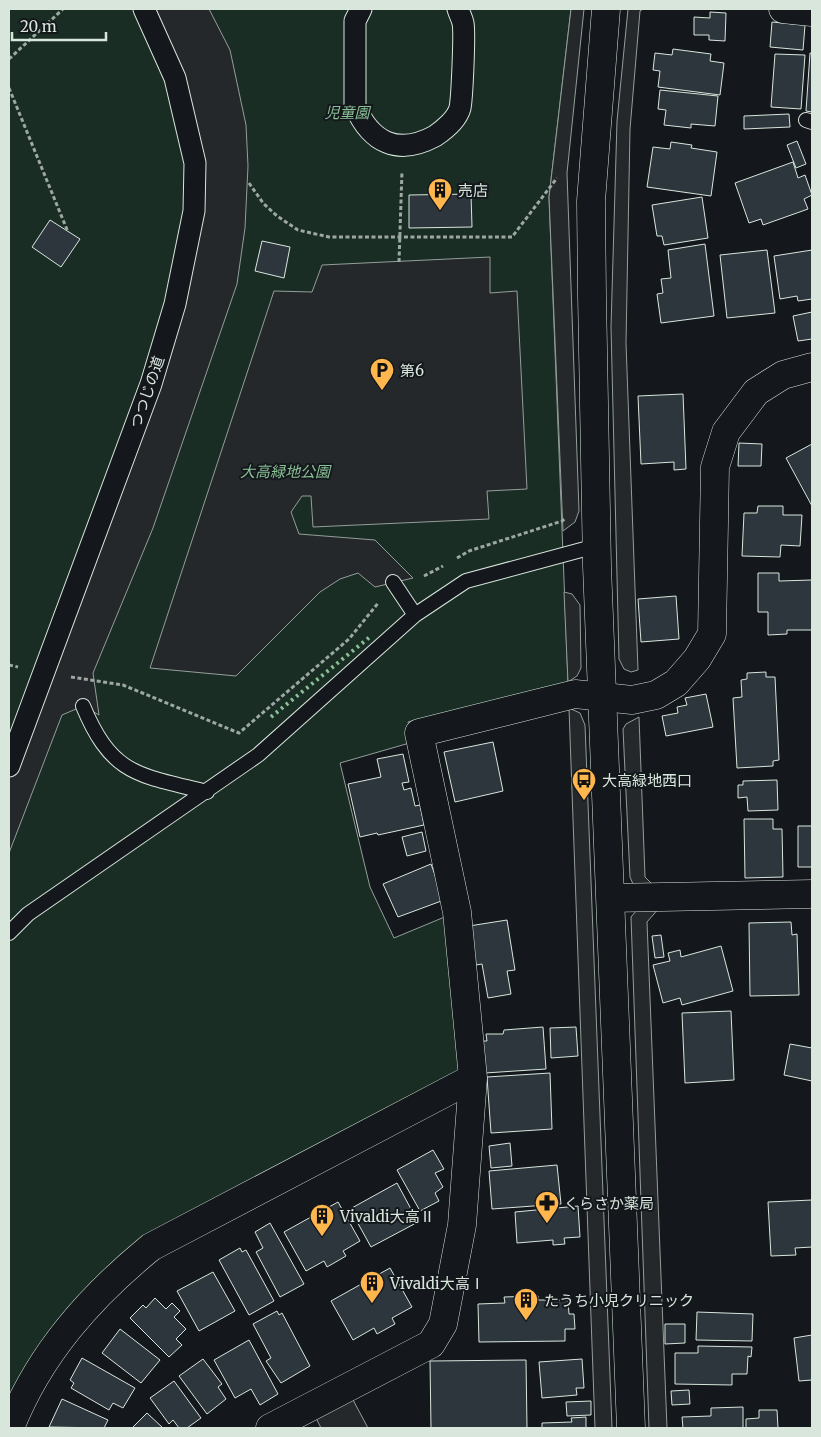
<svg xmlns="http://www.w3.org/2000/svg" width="821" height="1437" font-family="Merriweather,'Noto Sans JP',serif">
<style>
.green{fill:#1a2d24;stroke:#939e99}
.parking{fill:#24282b;stroke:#939e99}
.building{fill:#2c363c;stroke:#d8e6dc}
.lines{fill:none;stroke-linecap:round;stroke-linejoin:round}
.service-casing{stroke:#d8e6dc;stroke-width:16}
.pedestrian-casing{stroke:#d8e6dc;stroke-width:23}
.minor-casing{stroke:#d8e6dc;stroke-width:29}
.tertiary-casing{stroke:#d8e6dc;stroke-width:29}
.path{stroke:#9da8a2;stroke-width:3;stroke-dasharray:4 2.5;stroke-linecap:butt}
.service{stroke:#14181c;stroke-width:14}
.pedestrian{stroke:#14181c;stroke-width:21}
.minor{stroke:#14181c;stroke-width:28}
.tertiary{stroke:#14181c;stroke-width:28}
.hedge{stroke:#8ac095;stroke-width:4;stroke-dasharray:2.5 4;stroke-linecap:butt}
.labels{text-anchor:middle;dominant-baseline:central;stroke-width:4;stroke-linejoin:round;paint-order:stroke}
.park-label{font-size:15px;font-style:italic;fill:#8ac095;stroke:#14181c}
.poi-label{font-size:15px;fill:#d8e6dc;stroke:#14181c;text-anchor:start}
.street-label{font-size:15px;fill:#d8e6dc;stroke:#14181c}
</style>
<rect width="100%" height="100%" fill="#14181c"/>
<path class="green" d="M9,9H571L549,197L568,682L408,722L413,742L340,763L370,887L394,938L447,916L464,1064L456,1073L92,1285L59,1318L30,1361L9,1400Z"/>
<path class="parking" d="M144,9H209L230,50L246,125L248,166L245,228L237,284L153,528L93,673L99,715L83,706L62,715L9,853V766L151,384L195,163Z
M571,9H584L567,173L579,511L575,522L563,531L549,197Z
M628,9H643L640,11L630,129L626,343L638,670L631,672L624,669L619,659L611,327L617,121Z
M490,257V293L517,291L527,489L487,491L489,519L313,527L311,496H302L291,512L299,534L375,540L413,578L375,587L358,573L340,579L320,592L236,676L150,668L274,291L312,292L322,265Z
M564,592L572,594L580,605L581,668L577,676L568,682Z
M569,708L580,713L585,725L612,1428H595Z
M639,717L645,877L657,889L633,884L630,877L623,729L626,724Z
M660,907L647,922L667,1428H649L631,917L636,911Z
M352,1398L368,1428H321L316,1418Z"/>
<path class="building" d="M710,12L726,13L725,41L709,40V35H694V17L710,18Z
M772,22L805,25L803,50L770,47Z
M673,49L711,54L710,61L724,63L720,95L658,87L660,71L653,70L655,53L672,55Z
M810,53H812V112L806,111Z
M775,54L805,55L801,109L771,107Z
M660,90L718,96L715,126L691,124V128L664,125L666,110L658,109Z
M789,114L790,127L744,129V116Z
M797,141L806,164L796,168L787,145Z
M671,142L692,145L691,148L717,152L711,196L647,187L653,147L670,149Z
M793,162L798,178L805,175L812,195L804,199L808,209L763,225L761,219L749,223L735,183Z
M471,194L472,227L409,228V195Z
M702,197L708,238L664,245L662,236H657L652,205Z
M50,220L80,239L61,267L32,247Z
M262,241L290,247L284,278L255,271Z
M705,244L714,316L661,323L657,294L663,293L661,279L671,278L668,250Z
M767,250L775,313L727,318L720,255Z
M812,250V299L798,301L797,296L780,299L774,256Z
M812,312V339L798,341L793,316Z
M683,394L686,469L674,470V462L641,464L638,396Z
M739,443L762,444L761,466H738Z
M812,444V506L786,458Z
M758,506H783V515H802L800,546L781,545L780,557L742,556L744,513H757Z
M758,573H779V581L812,580V630H787V634L768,635V612H758Z
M676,596L679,639L641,642L638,599Z
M766,672V677H775L779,760L773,761V766L737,768L733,698L742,697L741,680L747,679V673Z
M706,694L713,727L666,736L662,716L678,713L677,707L687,705L685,698Z
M493,742L503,791L455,802L444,752Z
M403,754L409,782L402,783L404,790L411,788L415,806L420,805L424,825L378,835L377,833L360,837L348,784L381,777L377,759Z
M777,780L778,810L748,811L747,797L738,798V785H743V781Z
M744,819H773V829H782L783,877L745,878Z
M798,826H812V867H798Z
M422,832L426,851L407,856L402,837Z
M431,864L444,900L398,917L383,884Z
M507,920L515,970L507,971L511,994L488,998L482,964L476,965L469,926Z
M791,922L792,935L797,934L799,995L750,996L749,923Z
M661,935L664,957L655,958L652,936Z
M721,946L733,991L682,1005L680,998L663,1003L653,965L670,961L668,953L680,950L681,957Z
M731,1011L734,1080L685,1083L682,1013Z
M543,1027L546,1069L485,1073L483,1041H487L486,1034H503L504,1030Z
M576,1027L578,1056L551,1058L550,1028Z
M790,1044L812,1048V1081L784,1075Z
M550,1073L552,1129L491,1133L487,1077Z
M510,1143L512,1166L491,1168L489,1146Z
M433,1150L444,1169L435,1173L443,1187L435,1193L439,1201L420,1211L397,1170Z
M557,1165L561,1204L492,1209L489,1171Z
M397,1183L418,1222L371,1247L350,1209Z
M812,1200V1247L795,1248L796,1255L771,1256L768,1202Z
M338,1202L360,1241L343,1251L346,1256L327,1267L324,1261L306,1271L284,1232Z
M578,1206L580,1237L564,1238L565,1244L553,1245V1240L517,1243L515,1212Z
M270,1223L304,1284L280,1297L256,1252L263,1248L255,1232Z
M240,1248L242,1252L246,1250L274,1301L249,1315L219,1260Z
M390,1268L412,1307L392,1318L395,1324L377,1334L374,1328L353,1340L331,1301Z
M213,1272L235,1311L199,1331L177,1291Z
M538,1296V1300H568L569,1314H574L575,1329H565V1341L479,1342L478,1304L505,1303L504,1297Z
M155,1298L166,1309L172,1303L180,1311L174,1317L186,1329L176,1339L182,1345L169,1357L130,1318L143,1305L146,1308Z
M277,1311L279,1315L282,1313L310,1366L281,1383L266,1361L271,1358L253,1324Z
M697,1312L753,1314L752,1341L696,1340Z
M665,1324H685V1343L665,1344Z
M120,1329L160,1360L141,1383L102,1353Z
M812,1335V1380L799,1381L794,1338Z
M249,1340L278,1394L260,1405L251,1389L235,1398L214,1360Z
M698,1346L752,1347L751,1357L748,1356L747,1374H732V1385L675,1384V1353H698Z
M82,1358L135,1388L123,1408L113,1403L109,1410L71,1388L74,1383L70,1380Z
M203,1359L222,1384L218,1387L226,1399L207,1414L179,1376Z
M582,1359L584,1388H576L577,1395L542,1398L539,1362Z
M526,1360L527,1428H431L430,1361Z
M174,1381L201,1418L187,1428H179L173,1420L169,1424L150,1398Z
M689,1390L690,1404L672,1405L671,1391Z
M62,1399L108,1420L104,1428L49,1427Z
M591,1401V1415L567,1416L566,1402Z
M743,1407V1428H683L682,1417L711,1416V1408Z
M759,1410H777L778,1428H746V1419L759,1418Z
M147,1413L163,1428H132Z
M586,1417V1428H542V1423L572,1422L571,1418Z"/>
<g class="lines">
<defs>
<path id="service" d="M806,120L812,122
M393,582L415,615
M83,706C112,776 139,775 207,792
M9,933L28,914L258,755L415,615L466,581L596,546"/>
<path id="pedestrian" d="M361,9L355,21V106C371,143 398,156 435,136C444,130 457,119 460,108C462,98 465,33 463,23C462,18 459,13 458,9
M9,766L151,384L175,304L194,211L195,163L175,78L144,9"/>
<path id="minor" d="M783,9L812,12
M611,898L812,894
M473,1078L457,912L419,733L575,694L632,700L656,695L676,683L697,659L712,634L715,467L726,432L756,392L783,375L812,367
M10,1428C39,1354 90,1297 151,1247L473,1078L462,1225L443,1324L431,1344L270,1428"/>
<path id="tertiary" d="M606,9L591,201L592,295L597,566L631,1428"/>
</defs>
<use href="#service" class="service-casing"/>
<use href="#pedestrian" class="pedestrian-casing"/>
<use href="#minor" class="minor-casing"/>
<use href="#tertiary" class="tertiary-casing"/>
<path class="path" d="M9,59L63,9
M9,88L68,232
M249,183L263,203L277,216L298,230L329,237H512L557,178
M399,262L402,171
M457,558L469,551L562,521L566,518
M424,576L443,566
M9,665L18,667
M71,677L123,685L239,733L349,639L379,602"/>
<use href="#service" class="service"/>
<use href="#pedestrian" class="pedestrian"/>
<use href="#minor" class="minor"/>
<use href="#tertiary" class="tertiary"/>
<path class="hedge" d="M271,717L371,636"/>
</g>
<defs>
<symbol id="building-pin" viewBox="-11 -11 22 30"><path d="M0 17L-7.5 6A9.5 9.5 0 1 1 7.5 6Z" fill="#ffb74d" stroke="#14181c"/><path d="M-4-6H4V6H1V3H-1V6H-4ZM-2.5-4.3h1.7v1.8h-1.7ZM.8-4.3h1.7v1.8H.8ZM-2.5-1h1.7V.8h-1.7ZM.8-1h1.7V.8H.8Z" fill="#111"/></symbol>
<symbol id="parking-pin" viewBox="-11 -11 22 30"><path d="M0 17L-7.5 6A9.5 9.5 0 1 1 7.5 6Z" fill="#ffb74d" stroke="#14181c"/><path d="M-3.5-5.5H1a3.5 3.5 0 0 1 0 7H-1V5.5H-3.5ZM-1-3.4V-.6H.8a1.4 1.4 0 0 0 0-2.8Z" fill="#111"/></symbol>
<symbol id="bus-pin" viewBox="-11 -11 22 30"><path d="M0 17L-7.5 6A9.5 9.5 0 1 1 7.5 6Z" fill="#ffb74d" stroke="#14181c"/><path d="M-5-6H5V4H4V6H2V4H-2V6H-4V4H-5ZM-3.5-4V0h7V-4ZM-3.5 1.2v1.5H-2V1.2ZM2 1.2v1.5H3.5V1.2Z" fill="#111"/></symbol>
<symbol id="pharmacy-pin" viewBox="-11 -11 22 30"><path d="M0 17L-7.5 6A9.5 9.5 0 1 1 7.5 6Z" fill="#ffb74d" stroke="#14181c"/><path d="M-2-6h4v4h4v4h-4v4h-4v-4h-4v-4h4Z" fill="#111"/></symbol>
</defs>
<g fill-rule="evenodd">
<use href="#building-pin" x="426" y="176" width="28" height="38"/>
<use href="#parking-pin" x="368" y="356" width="28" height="38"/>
<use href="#bus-pin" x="570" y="766" width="28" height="38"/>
<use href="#pharmacy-pin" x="533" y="1189" width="28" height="38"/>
<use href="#building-pin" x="308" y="1202" width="28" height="38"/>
<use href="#building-pin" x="358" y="1269" width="28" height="38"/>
<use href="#building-pin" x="512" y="1286" width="28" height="38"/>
</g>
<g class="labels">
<g class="park-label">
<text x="347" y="112">児童園</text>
<text x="285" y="471">大高緑地公園</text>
</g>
<g class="poi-label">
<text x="458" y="190">売店</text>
<text x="400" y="370">第6</text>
<text x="602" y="780">大高緑地西口</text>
<text x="564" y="1203">くらさか薬局</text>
<text x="340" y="1216">Vivaldi大高Ⅱ</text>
<text x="390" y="1283">Vivaldi大高Ⅰ</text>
<text x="544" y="1300">たうち小児クリニック</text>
</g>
<g class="street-label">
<text transform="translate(147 392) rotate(-71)">つつじの道</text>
</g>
</g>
<rect width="821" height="1437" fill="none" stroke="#d8e6dc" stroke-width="20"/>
<path d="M12 32v8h94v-8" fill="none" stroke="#d8e6dc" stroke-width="2.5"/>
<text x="20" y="32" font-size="15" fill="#d8e6dc" stroke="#14181c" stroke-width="4" paint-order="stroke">20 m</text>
</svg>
